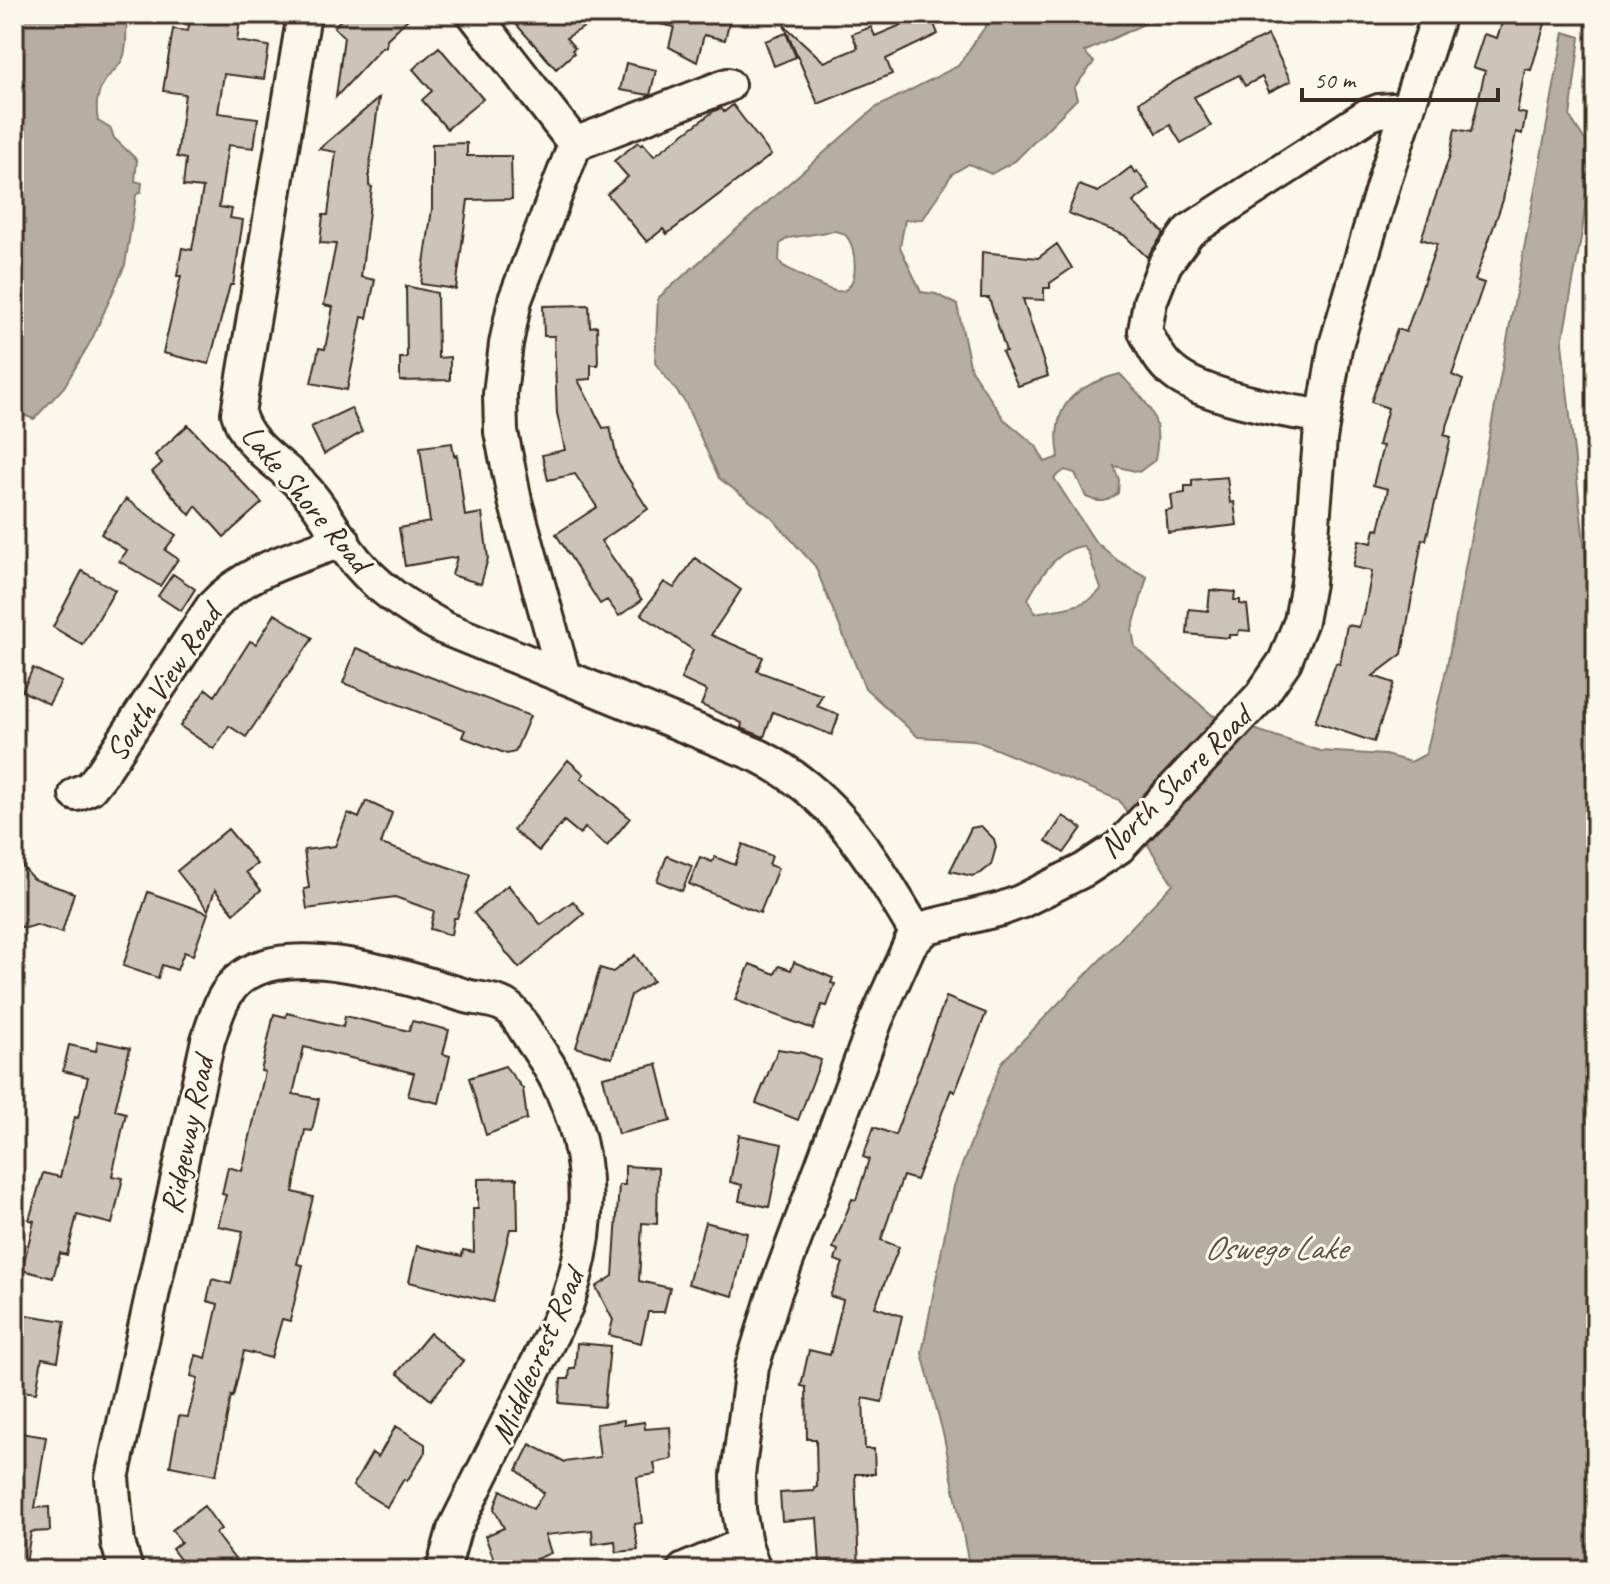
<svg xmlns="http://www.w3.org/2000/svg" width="1610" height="1584" font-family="Caveat,sans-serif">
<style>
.water{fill:#b6aea2;stroke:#85796d;stroke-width:2;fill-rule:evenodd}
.building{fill:#ccc4b9;stroke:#3b2a1e;stroke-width:2}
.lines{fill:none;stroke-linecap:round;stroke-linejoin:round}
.street-casing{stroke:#3b2a1e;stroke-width:38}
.street{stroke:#fbf7ec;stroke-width:32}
.labels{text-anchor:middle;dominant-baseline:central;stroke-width:6;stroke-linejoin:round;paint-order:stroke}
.street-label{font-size:32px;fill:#3b2a1e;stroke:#fbf7ec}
.water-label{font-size:34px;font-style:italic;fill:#605246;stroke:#fbf7ec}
</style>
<rect width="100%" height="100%" fill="#fbf7ec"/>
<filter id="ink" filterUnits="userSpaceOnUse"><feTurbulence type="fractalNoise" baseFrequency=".0125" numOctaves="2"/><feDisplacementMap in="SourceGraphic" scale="16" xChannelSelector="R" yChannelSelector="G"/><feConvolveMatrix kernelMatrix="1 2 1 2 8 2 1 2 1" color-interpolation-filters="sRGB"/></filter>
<g filter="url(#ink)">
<path class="water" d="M14,14H128C124,30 129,42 123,58C120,67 112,71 107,78C97,92 95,104 98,121L111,129L114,138L137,160L135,181L142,183L141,192L136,195L125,265L92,339L64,387L34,419L23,415L14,433Z
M994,14H1165L1084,52L1094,62L1074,88L1077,99L1015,161L991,174L969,164L952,174L923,219L905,220L900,247L921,292L936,294L957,305L971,370L1004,419L1036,446L1045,462L1059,457C1050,405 1074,386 1120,374C1148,404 1164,416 1155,460L1139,472L1114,466L1119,480L1118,493C1107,503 1100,503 1086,497L1075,473L1065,470L1054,478L1094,540L1118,561L1147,577L1132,630L1135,647L1212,715L1320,751L1385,755L1411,762L1426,754L1447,666L1564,32L1580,37L1570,117L1592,151L1582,232L1562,343L1586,561L1596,569V1570H970L944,1437L922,1353L954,1186L1002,1062L1173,884L1119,800L974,740L918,737L865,688L815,566L771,517L719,478L685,402L655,363L658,298L875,108L958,66ZM834,231C838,232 842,232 845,235C857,244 862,295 836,291C821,288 797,273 783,266L779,260L780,244L788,238ZM1083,546L1088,552L1101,589C1088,608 1056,609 1035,613L1028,599C1040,577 1057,549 1083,546Z"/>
<path class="building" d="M191,14H241L237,41L269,46L264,79L224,74L218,113L258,118L254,148L228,145L219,207L232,209L230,218L243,220L233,285H230L209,364L163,353L181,276H177L182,248L192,250L203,188L183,186L186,159L177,157L185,94L163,91L173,29L188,31Z
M346,14H413L387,39L386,47H382L336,97L344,37L334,27Z
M507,14H606L566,38L575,48L572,50L574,53L556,69Z
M652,14H731L725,40L704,35L697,62L669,47L674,27L651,22Z
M927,14H930L938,34L886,59L892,74L818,104L784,25L824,62L858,48L852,34L871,27L875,36Z
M1505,14H1548L1531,70L1525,69L1517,112L1526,114L1522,134L1516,132L1503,200L1475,280L1484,283L1452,375L1463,380L1444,435L1451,437L1426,540L1422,539L1402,654L1373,676L1394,683L1374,742L1315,722L1336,663L1340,664L1347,625L1359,627L1362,615H1364L1372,571L1353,567L1359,540L1372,543L1375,529L1379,530L1388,489L1373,485L1383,446L1378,445L1388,408L1371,402L1397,329L1406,332L1437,244L1421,239L1450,155L1455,129L1471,132L1485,71L1473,67L1484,34L1497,38Z
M786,33L796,57L774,66L765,41Z
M1268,35L1291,81L1269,92L1262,77L1245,86L1239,75L1194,97L1211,126L1181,143L1170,125L1157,133L1139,102L1179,79Z
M439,47L483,99L447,129L422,100L432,91L413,69Z
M626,63L656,70L650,95L620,90Z
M379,98L369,172V186L372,187L361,277L375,280L367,318L362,317L347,390L311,383L319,348L325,349L333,307L324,305L336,244L320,243L323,215H328L336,152L319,149Z
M733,105L771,155L667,234L663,229L647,242L607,194L628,177L614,161L638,142L641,145L643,143L654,156L714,111L721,108L724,112Z
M467,143V156H511L512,199L468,200L456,289L421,284L432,209V144Z
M1131,167L1135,173L1137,171L1150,189L1133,202L1164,233L1147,257L1124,235L1068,213L1079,185L1098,192Z
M1057,244L1072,268L1050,283V288H1044V300L1023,299L1048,376L1018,386L1002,352L1006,351L989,298H981L982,252L1038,258Z
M406,286L437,293L438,358L450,357V380L400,381V358H407Z
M589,305L590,327L597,326L598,365H591V379L578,380L603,428L610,427L618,463L648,509L601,541L642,600L619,616L607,600L600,604L556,534L597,507L575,474L548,480L542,455L565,450L557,413L554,336H544L543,306Z
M351,408L362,432L324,454L311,427Z
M188,425L262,503L224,537L196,506L190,515L152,472L162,463L155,455Z
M452,443L454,456L457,455L465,516L482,513L488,558L481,584L452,575L457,557L405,566L399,528L430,522L420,447Z
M1227,477L1230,503L1234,502L1237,525L1168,533L1166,511L1173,510L1171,495L1185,493V486H1192V480Z
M126,499L176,535L165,550L178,559L160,586L119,561L127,551L101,534Z
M695,558L741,590L711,635L763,657L757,671L822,695L817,706L839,715L832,735L773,712L764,737L741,728L742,723L701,705L707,691L681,679L693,650L641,614L664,582L674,588Z
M82,571L115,590L83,645L53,627Z
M173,574L195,589L181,611L158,596Z
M1210,590L1235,592L1234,600H1240V604L1247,605L1250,631L1239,630L1238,635H1229V638L1187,634L1189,609L1208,611Z
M275,614L313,638L246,737L229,726L214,749L180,726L206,689L215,696L250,641L256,644Z
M356,648L530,716L515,752L507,754L462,737L465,730L343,683Z
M33,668L61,682L49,704L22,691Z
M568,760L584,774L581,778L630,818L607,846L585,828L580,834L564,821L539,851L513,830Z
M366,801L392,813L381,844L471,875L457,918H454L451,935L430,929L434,911L395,897L307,909L304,889L309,888L304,850L335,846L348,813L359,818Z
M1063,816L1082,828L1064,853L1046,841Z
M981,826L994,839L996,847L991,865L981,873L972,876L950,871L971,828Z
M228,829L257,864L246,872L261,890L234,913L215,890L208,910L177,871Z
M743,844L772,856L769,865L778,868L760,913L689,884L700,857L712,862L715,857L735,865Z
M14,856L33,879L74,893L62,933L36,925L26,928L14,925Z
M667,856L692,866L682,891L657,881Z
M508,885L541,925L573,901L584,914L519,968L474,913Z
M148,892L208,913L193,955L184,952L177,970L162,965L158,978L123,966Z
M635,955L653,981L631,995L612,1058L576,1047L600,968L613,972Z
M794,962L833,978L831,983L835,984L827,1006L822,1005L813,1029L735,1000L750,964L775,974L779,966L791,970Z
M946,997L986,1013L955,1092L951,1090L916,1180L903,1176L881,1240L899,1247L875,1307L902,1316L882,1402L863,1398L865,1449H874L875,1474H855L859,1570H833L830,1562L820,1563L817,1518L782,1521L780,1493L814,1491V1488L817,1487L816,1439H807L806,1387L801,1386L809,1350L830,1355L843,1300L830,1296L843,1263L835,1260L838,1250L833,1248L852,1199L856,1200L869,1159L863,1157L874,1127L895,1135Z
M287,1013L343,1027L345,1016L409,1031L412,1021L449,1030L443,1054L450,1056L439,1103L408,1096L414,1073L304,1047L293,1094L319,1099L312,1131L305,1130L293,1192L313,1197L297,1264L303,1265L290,1321L282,1319L271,1358L244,1351L233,1397L231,1396L216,1475L170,1466L179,1416L188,1417L198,1378L191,1376L196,1355L206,1358L218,1304L207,1301L212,1279L231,1284L243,1231L218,1226L226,1195L222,1194L228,1167L242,1171L265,1072L261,1071L274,1014L286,1017Z
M98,1041L130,1048L115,1110L126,1113L112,1176L123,1178L112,1224L77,1215L67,1255L60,1253L53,1278L22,1270L34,1221L29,1220L43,1173L60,1177L75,1117L78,1118L88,1077L63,1071L69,1045L96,1051Z
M778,1049L803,1053L821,1060L798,1120L756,1103Z
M657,1064L671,1121L618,1134L603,1077Z
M505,1066L523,1089L527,1119L486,1135L469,1078Z
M739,1135L782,1144L769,1207L739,1201L742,1185L730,1182Z
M625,1166L658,1168L657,1224L642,1223L639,1281L670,1288L664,1312H648L641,1343L609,1335L613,1320L596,1287L613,1276L619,1185H625Z
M517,1178L518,1229H510L493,1302L409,1282L417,1246L462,1256L463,1250L474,1252L473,1209H478V1179Z
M705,1222L747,1233L733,1296L688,1284Z
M14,1313L65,1321L58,1361L42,1358L36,1393L14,1390Z
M430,1333L463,1361L431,1400L397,1373Z
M577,1343L610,1346L604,1407L559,1403L561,1379H569L570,1368H575Z
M624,1420V1425L644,1422L645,1429L670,1427L672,1459L654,1463L656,1474L637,1477L642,1523L634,1524L638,1550L616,1552L615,1541L593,1544L592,1530L545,1535L551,1553L536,1559L541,1570H498L485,1536L504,1528L494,1509L501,1490L533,1509L544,1493L517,1470L530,1444L565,1462L600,1457L596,1424Z
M396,1426L425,1444V1452L407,1481L404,1479L387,1507L353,1486L372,1453L378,1457Z
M14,1432L46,1437L35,1508L49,1507L50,1531L31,1532L26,1563L14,1562Z
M204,1506L221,1529L215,1533L243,1570H188L172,1549L181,1542L172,1530Z"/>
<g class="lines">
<defs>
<path id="street" d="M304,14L238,413C248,449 283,464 306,490C323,509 334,531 348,551C373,586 408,608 444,628L759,756C839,797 873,861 918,935
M474,14L575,144L515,300L506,344L500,394L501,432L515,501L564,677
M575,144L728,85
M1323,416C1287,412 1200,396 1173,372C1160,362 1152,345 1145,331L1150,302L1165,264L1189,231L1368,115L1379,111L1407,109
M76,794L90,788L102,773L212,607C247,569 296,558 343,540
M126,1570L118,1543L112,1478L208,1040C216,1017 222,991 242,977C294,939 411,979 466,996C478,999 497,1000 507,1007C516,1012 529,1037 536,1046C593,1127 598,1214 566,1306L454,1530L443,1570
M684,1570L745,1544
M754,1570L745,1544L739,1510L738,1475L752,1367L774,1295L876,1020L910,944L927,927L1001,909L1020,902L1084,870L1119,847L1261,696L1285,661L1301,621L1308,583L1320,439L1335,348L1386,175L1439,14"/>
</defs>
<use href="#street" class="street-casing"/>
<use href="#street" class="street"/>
</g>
</g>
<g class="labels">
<g class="street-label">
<text transform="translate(306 498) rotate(50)">Lake Shore Road</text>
<text transform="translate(163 683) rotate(-56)">South View Road</text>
<text transform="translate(1175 782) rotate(-45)">North Shore Road</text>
<text transform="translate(187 1135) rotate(-78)">Ridgeway Road</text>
<text transform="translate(537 1356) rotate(-66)">Middlecrest Road</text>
</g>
<g class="water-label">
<text x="1275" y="1247">Oswego Lake</text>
</g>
</g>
<rect width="1610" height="1584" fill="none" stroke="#fbf7ec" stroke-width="48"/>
<rect x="24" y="24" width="1562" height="1536" fill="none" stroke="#3b2a1e" stroke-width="3" filter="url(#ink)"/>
<path d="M1302 88v12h196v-12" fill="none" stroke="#3b2a1e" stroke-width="4"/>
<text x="1314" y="88" font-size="24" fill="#3b2a1e" stroke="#fbf7ec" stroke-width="6" paint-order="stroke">50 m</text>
</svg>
